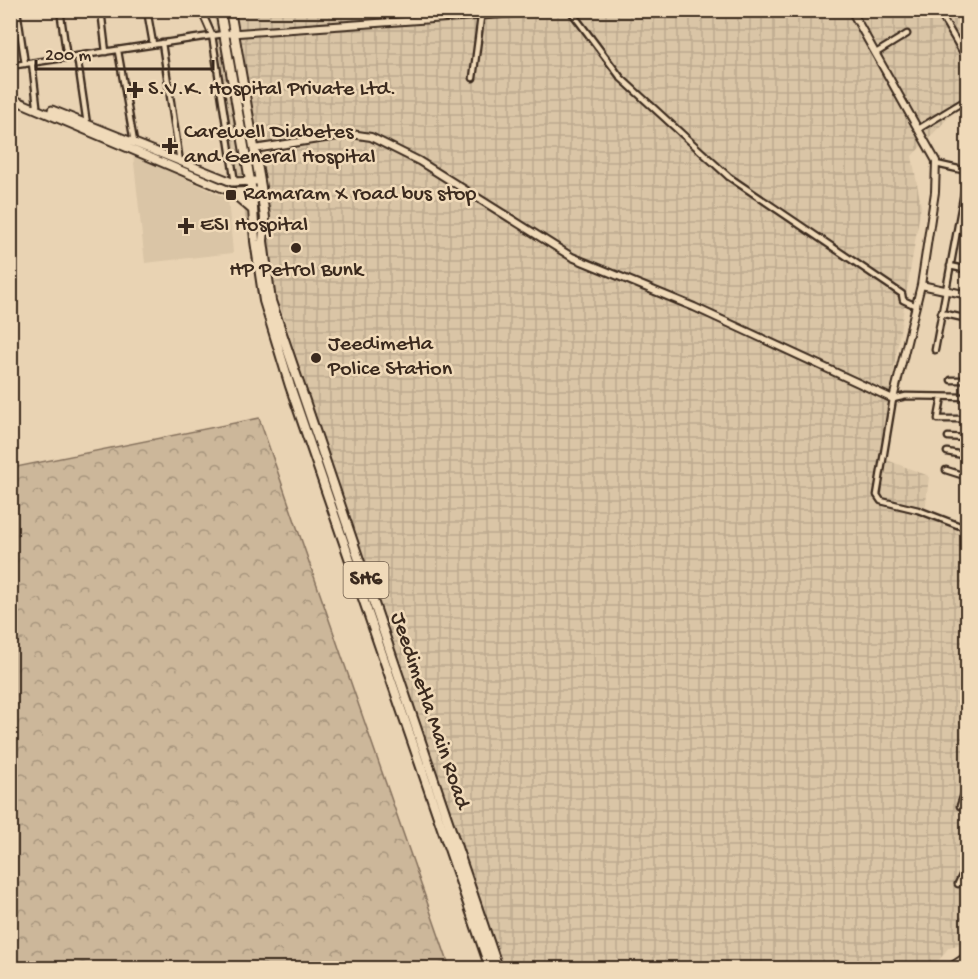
<svg xmlns="http://www.w3.org/2000/svg" width="978" height="979" font-family="'Gochi Hand',sans-serif">
<style>
.built{fill:#dac5a6}
.industrial{fill:url(#industrial-grid)}
.forest{fill:url(#forest-crowns);stroke:#84705c;stroke-width:1.5}
.lines{fill:none;stroke-linecap:round;stroke-linejoin:round}
.minor-casing{stroke:#3b2a1e;stroke-width:9}
.tertiary-casing{stroke:#3b2a1e;stroke-width:10}
.secondary-casing{stroke:#3b2a1e;stroke-width:11}
.primary-casing{stroke:#3b2a1e;stroke-width:12}
.minor{stroke:#f0dab9;stroke-width:4.5}
.tertiary{stroke:#f0dab9;stroke-width:6}
.secondary{stroke:#f0dab9;stroke-width:7}
.primary{stroke:#f0dab9;stroke-width:8}
.poi-dot{fill:#3b2a1e;stroke:#f0dab9;stroke-width:2}
.labels{text-anchor:middle;dominant-baseline:central;stroke-width:5;stroke-linejoin:round;paint-order:stroke}
.shield{fill:#f0dab9;stroke:#715f4c;stroke-width:1.5}
.shield-label{font-size:21px;font-weight:bold;fill:#3b2a1e}
.poi-label{font-size:22px;fill:#3b2a1e;stroke:#f0dab9;text-anchor:start}
.street-label{font-size:22px;fill:#3b2a1e;stroke:#f0dab9}
</style>
<defs>
<pattern id="industrial-grid" width="8" height="8" patternUnits="userSpaceOnUse" patternTransform="scale(1.5)"><rect width="8" height="8" fill="#dac5a6"/><path d="M0 4h8M4 0v8" fill="none" stroke="#bca98e"/></pattern>
<pattern id="forest-crowns" width="20" height="18" patternUnits="userSpaceOnUse" patternTransform="scale(1.5)"><rect width="20" height="18" fill="#ccb79a"/><path d="M2 6a3 3 0 1 1 6 0M12 15a3 3 0 1 1 6 0" fill="none" stroke="#a7957d"/></pattern>
</defs>
<rect width="100%" height="100%" fill="#e9d3b3"/>
<filter id="ink" filterUnits="userSpaceOnUse"><feTurbulence type="fractalNoise" baseFrequency=".0167" numOctaves="2"/><feDisplacementMap in="SourceGraphic" scale="12" xChannelSelector="R" yChannelSelector="G"/><feConvolveMatrix kernelMatrix="1 2 1 2 8 2 1 2 1" color-interpolation-filters="sRGB"/></filter>
<g filter="url(#ink)">
<path class="built" d="M133,154L228,199L233,253L145,263Z"/>
<path class="industrial" d="M213,11H967V98L912,156L921,206L879,457L929,476L925,512L967,531L968,784L957,815L967,834V943L949,947L933,968H495L276,293L258,299Z"/>
<path class="forest" d="M259,418L450,968H11V468Z"/>
<g class="lines">
<defs>
<path id="minor" d="M17,10L25,64
M60,10L67,58
M101,10L106,52
M147,10L153,44
M201,10L212,35L235,183
M570,10L621,78L729,177L902,294L903,300L914,305
M938,10L968,61
M162,43L180,162
M118,51L134,142
M876,53L907,34
M77,56L87,124
M32,63L37,105
M10,66L224,34
M473,78L481,17
M920,128L961,103L968,109
M936,164L967,171
M950,266L968,270
M941,313L968,319
M935,350L968,171
M951,380H968
M942,397L938,419H968
M968,397L906,396L893,399L877,495L881,501L918,510L968,529
M948,437L968,438
M947,452L968,456
M946,470L968,477
M960,806L968,783
M958,884L968,863"/>
<path id="tertiary" d="M851,10L936,161L935,192L921,285
M224,34L557,10
M254,149L351,134L371,137L419,161L572,257L694,307L893,399L921,285L968,295"/>
<path id="secondary" d="M10,98L232,192L257,191
M52,110L232,182L255,181
M950,968L968,956
M960,968L968,964"/>
<path id="primary" d="M220,10L252,192L255,241L264,301L290,386L490,968
M230,10L261,187L265,218L263,241L271,301L498,968
M232,192L253,210"/>
</defs>
<use href="#minor" class="minor-casing"/>
<use href="#tertiary" class="tertiary-casing"/>
<use href="#secondary" class="secondary-casing"/>
<use href="#primary" class="primary-casing"/>
<use href="#minor" class="minor"/>
<use href="#tertiary" class="tertiary"/>
<use href="#secondary" class="secondary"/>
<use href="#primary" class="primary"/>
</g>
</g>
<g class="poi-dot">
<path d="M132 81h6v6h6v6h-6v6h-6v-6h-6v-6h6z"/>
<path d="M167 137h6v6h6v6h-6v6h-6v-6h-6v-6h6z"/>
<rect x="225" y="189" width="12" height="12" rx="3"/>
<path d="M183 217h6v6h6v6h-6v6h-6v-6h-6v-6h6z"/>
<circle cx="296" cy="248" r="6"/>
<circle cx="316" cy="358" r="6"/>
</g>
<g class="labels">
<rect class="shield" x="343.5" y="562" width="45" height="36" rx="4.5"/>
<g class="shield-label">
<text x="366" y="580">SH6</text>
</g>
<g class="poi-label">
<text x="148" y="90">S.V.K. Hospital Private Ltd.</text>
<text x="184" y="133">Carewell Diabetes<tspan x="184" dy="25">and General Hospital</tspan></text>
<text x="243" y="195">Ramaram X road bus stop</text>
<text x="200" y="226">ESI Hospital</text>
<text x="296" y="271" text-anchor="middle">HP Petrol Bunk</text>
<text x="328" y="345">Jeedimetla<tspan x="328" dy="25">Police Station</tspan></text>
</g>
<g class="street-label">
<text transform="translate(429 711) rotate(71)">Jeedimetla Main Road</text>
</g>
</g>
<rect width="978" height="979" fill="none" stroke="#f0dab9" stroke-width="36"/>
<rect x="18" y="18" width="942" height="943" fill="none" stroke="#3b2a1e" stroke-width="2" filter="url(#ink)"/>
<path d="M36 60v9h177v-9" fill="none" stroke="#3b2a1e" stroke-width="3"/>
<text x="45" y="60" font-size="18" fill="#3b2a1e" stroke="#f0dab9" stroke-width="4.5" paint-order="stroke">200 m</text>
</svg>
